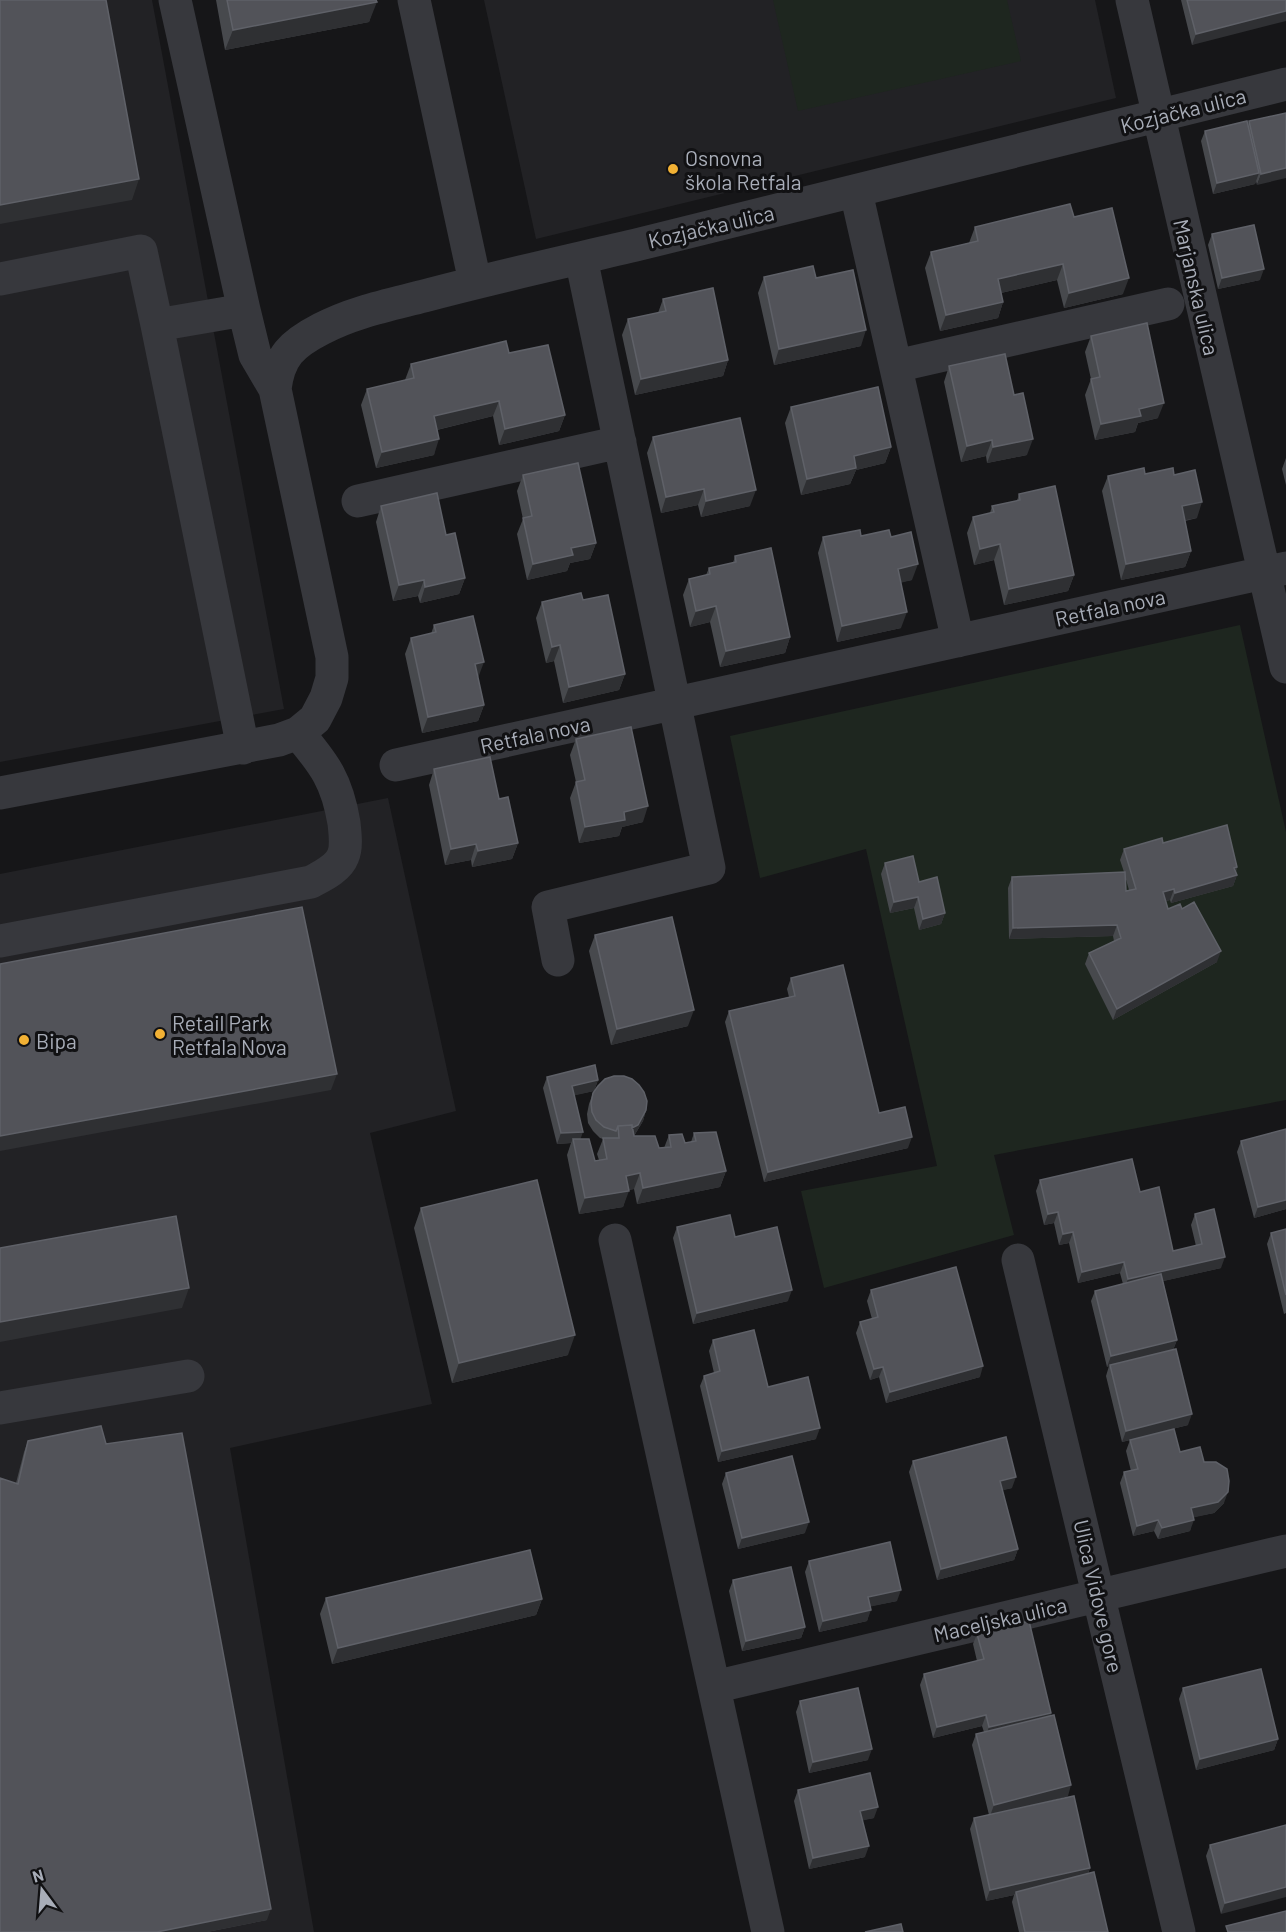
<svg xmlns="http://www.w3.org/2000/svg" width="1286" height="1932" font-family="Barlow,sans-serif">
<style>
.built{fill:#222225}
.green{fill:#1e261f}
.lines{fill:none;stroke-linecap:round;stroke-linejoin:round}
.minor{stroke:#37383d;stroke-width:33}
.wall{fill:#47494d;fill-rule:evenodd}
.shaded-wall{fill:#2f3033}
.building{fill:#525359;stroke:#5f6168;stroke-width:1.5}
.poi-dot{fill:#f2b134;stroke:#111113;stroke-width:2}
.labels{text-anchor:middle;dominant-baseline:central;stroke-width:6;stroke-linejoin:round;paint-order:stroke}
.street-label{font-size:21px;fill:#a8adb8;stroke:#111113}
.poi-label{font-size:21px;fill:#a8adb8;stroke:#111113;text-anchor:start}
</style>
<rect width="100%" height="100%" fill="#161618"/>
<path class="built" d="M0,0H152L284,709L0,762Z
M484,0H1095L1116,98L536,239Z
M388,798L456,1111L370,1133L432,1404L230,1448L314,1932H0V874Z"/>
<path class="green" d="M773,0H1007L1021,61L798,111Z
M1240,625L1286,832V1100L994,1155L1014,1235L824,1288L801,1191L937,1166L866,849L760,878L730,736Z"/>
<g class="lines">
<path class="minor" d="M414,0L475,282
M1132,0L1286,667
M856,192L958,641
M0,279L141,251L157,325L243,748
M157,325L244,310
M896,366L1168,304
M275,389C279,356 292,344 321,329C353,312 389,305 424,296C495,277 568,261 640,244C855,192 1070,137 1286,84
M358,501L620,442
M396,765L1286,568
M0,793L279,740L298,733L315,719L326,698L332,678V657L275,389L255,355L244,310L175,0
M0,941L311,882C322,876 338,869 343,856C347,847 345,833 344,823C337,781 325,765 298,733
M558,960L548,907L709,868L581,258
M615,1240L768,1932
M1018,1260L1179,1932
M0,1408L188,1376
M714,1687L1286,1551"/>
</g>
<path class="wall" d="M216,0H376L369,22L225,50Z
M1181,0H1286L1192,45Z
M1286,113L1257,185L1256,181L1255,184L1213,194L1201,141L1205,131L1248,125L1249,121Z
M1074,217L1123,294L1064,308L1057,280L1001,293L1003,302L998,318L940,331L925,268L931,252L969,243L975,227Z
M1212,234L1260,280L1218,289L1208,245Z
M764,277L816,278L861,346L774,365L758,293Z
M663,299L728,360L723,376L635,395L622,335L628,319L658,313Z
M1091,336L1158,418L1138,423L1135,432L1095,440L1085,395L1091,379L1085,352Z
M509,353L565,415L559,431L499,445L493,416L437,430L434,455L376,468L361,405L367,389L405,380L411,364Z
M949,366L1027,455L987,463L986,456L961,462L944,382Z
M791,407L891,447L885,463L856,470L850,484L801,495L785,423Z
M653,437L750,506L701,517L698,505L661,513L647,453Z
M1286,458V485L1282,469Z
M1145,474L1174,475L1197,518L1185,521L1191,551L1185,567L1121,580L1102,491L1108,476Z
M523,475L596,543L590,559L570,563L567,571L527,580L517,534L523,519L517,491Z
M1019,494L1074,575L1068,591L1004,605L994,560L974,565L967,533L973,517L990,513L992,506L1017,501Z
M381,506L446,535L465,578L459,594L420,603L418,596L393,601L376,522Z
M861,536L891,537L912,580L901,582V628L837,642L818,553L823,537Z
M735,556L790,637L785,653L720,667L710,622L690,627L683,595L689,579L706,575L709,568L733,563Z
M583,600L625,674L619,690L563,703L554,661L546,663L536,618L542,602Z
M434,625L484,705L478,721L422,733L405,654L411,638L431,634Z
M576,739L643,822L622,827L619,836L579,843L570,798L576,782L570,755Z
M434,769L499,799L518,843L512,859L472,867L471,860L445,865L429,785Z
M1163,843L1237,867L1236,872L1237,875L1233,886L1171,903L1170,900L1166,901L1168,909H1182L1217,962L1113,1020L1085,964L1089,953L1114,941L1113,936L1009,939L1008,888L1012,877L1124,872L1120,860L1124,849ZM1125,876L1129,890L1126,891Z
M885,863L919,882L945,913L941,924L919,930L914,908L890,913L881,874Z
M595,935L688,1026L611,1045L589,951Z
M791,978L879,1113L908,1148L764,1182L725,1022L729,1011L789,997L787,989Z
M547,1077L598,1080L594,1091L574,1095L580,1139L595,1161L599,1160L597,1154L603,1139L600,1138L593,1131L588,1123L587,1114L589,1104L593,1093L646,1110L643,1121L634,1136L659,1148H664L669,1135L685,1143L691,1142L694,1133L726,1171L720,1187L637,1204L634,1189L628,1190L623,1207L579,1214L567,1155L571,1143L557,1144L543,1088Z
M1286,1129V1209L1254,1218L1237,1152L1241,1141Z
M1040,1180L1140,1192L1173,1251L1196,1246L1191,1225L1195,1214L1221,1268L1163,1281L1177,1340L1173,1350L1188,1425L1156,1433L1180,1452L1204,1462L1224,1503L1214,1513L1193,1517L1190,1531L1158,1539L1154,1531L1133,1536L1120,1483L1124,1472L1131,1471L1126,1451L1130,1440L1122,1442L1106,1376L1109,1366L1107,1367L1091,1301L1095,1291L1123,1284L1120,1273L1078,1283L1069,1243L1059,1245L1054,1223L1044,1225L1036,1191Z
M421,1208L568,1355L452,1383L414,1228Z
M677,1227L735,1237L788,1301L693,1324L673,1238Z
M1286,1229V1313L1284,1314L1267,1244L1271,1233Z
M871,1290L980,1377L886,1403L879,1377L870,1380L856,1333L860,1322L872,1319L867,1301Z
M713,1340L768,1387L816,1439L718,1462L700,1386L704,1376L714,1373L709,1351Z
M28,1441L106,1444L267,1920L207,1932H0L16,1483L24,1452Z
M913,1461L1012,1488L1002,1490L1018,1549L1014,1560L937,1580L909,1472Z
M726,1473L805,1533L738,1549L722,1484Z
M809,1561L897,1601L871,1606L867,1621L819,1632L805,1572Z
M733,1580L805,1627L801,1638L742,1651L729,1591Z
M326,1598L542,1599L536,1615L332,1664L320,1614Z
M977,1634L1051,1713L1050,1716L1068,1796L1012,1810L1090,1868L1088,1874L1108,1932H1019L1012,1902L1014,1895L986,1901L970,1829L974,1818L989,1815L972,1745L976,1734L984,1732L982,1726L933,1738L920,1685L924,1674L977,1661L973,1644Z
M1183,1688L1278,1739L1274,1750L1196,1770L1179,1699Z
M800,1701L868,1760L809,1773L796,1712Z
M798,1790L874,1818L862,1820L865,1857L809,1869L794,1801Z
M1286,1825L1221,1914L1206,1856L1210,1845Z"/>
<path class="shaded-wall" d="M377,2L369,22L225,50L233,30Z
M1286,11V21L1192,45L1196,34Z
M1286,168V178L1257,185L1261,174Z
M1259,173L1255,184L1213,194L1217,183Z
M139,179L132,200L0,224V205Z
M1063,264L1057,280L992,295L998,279Z
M1264,269L1260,280L1218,289L1222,278Z
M1129,278L1123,294L1064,308L1069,293Z
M1003,302L998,318L940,331L946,315Z
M866,330L861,346L774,365L779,349Z
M728,360L723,376L635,395L641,379Z
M499,401L493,416L428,432L434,416Z
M1164,403L1158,418L1138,423L1135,432L1095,440L1101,424L1139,409Z
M565,415L559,431L499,445L505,429Z
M439,439L434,455L376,468L382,452Z
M1033,439L1027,455L987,463L993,447Z
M992,440L986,456L961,462L967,446Z
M891,447L885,463L856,470L850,484L801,495L807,479L854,456Z
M704,489L698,505L661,513L666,497Z
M756,490L750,506L701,517L706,501Z
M1202,502L1197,518L1176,522L1182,506Z
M596,543L590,559L570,563L567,571L527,580L533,564L571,548Z
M1000,544L994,560L974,565L980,549Z
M1191,551L1185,567L1121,580L1126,564Z
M918,564L912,580L892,585L898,569Z
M1074,575L1068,591L1004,605L1009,589Z
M465,578L459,594L420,603L425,587Z
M424,580L418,596L393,601L399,585Z
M716,606L710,622L690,627L696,611Z
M907,612L901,628L837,642L842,626Z
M790,637L785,653L720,667L726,651Z
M560,645L554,661L546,663L552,647Z
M484,662L478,678L475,664Z
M625,674L619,690L563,703L569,687Z
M484,705L478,721L422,733L428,717Z
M648,806L643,822L622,827L619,836L579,843L585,827L624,812Z
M518,843L512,859L472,867L478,851Z
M476,844L471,860L445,865L451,849Z
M1237,867L1234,876L1237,875L1233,886L1171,903L1175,893Z
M1174,889L1170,900L1160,903L1163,892Z
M918,897L914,908L890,913L894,902Z
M945,913L941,924L919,930L923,919Z
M1117,925L1113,936L1009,939L1013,928Z
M1221,951L1217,962L1113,1020L1117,1009Z
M694,1010L688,1026L611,1045L617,1029Z
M337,1074L331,1090L0,1151V1136Z
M598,1080L594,1091L568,1097L572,1086Z
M646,1110L643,1121L634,1136L619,1138Z
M583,1132L579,1143L573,1139L571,1143L557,1144L561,1133Z
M912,1137L908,1148L764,1182L768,1172Z
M726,1171L720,1187L637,1204L643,1188Z
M640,1173L634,1189L620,1191L626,1176Z
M629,1191L623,1207L579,1214L585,1198Z
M1286,1200V1209L1254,1218L1258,1207Z
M1058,1212L1054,1223L1044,1225L1048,1214Z
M1073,1232L1069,1243L1059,1245L1063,1234Z
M1225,1257L1221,1268L1124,1290L1128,1279Z
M1124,1262L1120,1273L1078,1283L1082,1272Z
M189,1288L182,1308L0,1342V1322Z
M792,1290L788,1301L693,1324L697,1313Z
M575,1335L568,1355L452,1383L459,1363Z
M1177,1340L1173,1350L1107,1367L1111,1356Z
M983,1366L980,1377L886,1403L890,1392Z
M883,1367L879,1377L870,1380L874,1369Z
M1192,1414L1188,1425L1122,1442L1126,1431Z
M820,1428L816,1439L718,1462L722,1451Z
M1016,1477L1012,1488L996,1492L1000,1481Z
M1228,1492L1224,1503L1214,1513L1187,1519L1191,1508Z
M1158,1520L1154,1531L1133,1536L1137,1526Z
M1194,1520L1190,1531L1158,1539L1162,1528Z
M809,1522L805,1533L738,1549L742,1538Z
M1018,1549L1014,1560L937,1580L941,1569Z
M901,1590L897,1601L864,1608L868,1597Z
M542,1599L536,1615L332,1664L338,1648Z
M871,1610L867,1621L819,1632L823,1621Z
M805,1627L801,1638L742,1651L746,1641Z
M1051,1713L1047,1723L985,1738L989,1727Z
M986,1715L982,1726L933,1738L937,1727Z
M1278,1739L1274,1750L1196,1770L1200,1759Z
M872,1749L868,1760L809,1773L813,1762Z
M1071,1785L1068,1796L990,1816L994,1805Z
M878,1807L874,1818L856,1822L860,1811Z
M869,1846L865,1857L809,1869L813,1858Z
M1090,1868L1086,1879L1016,1892L1014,1895L986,1901L990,1890Z
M1286,1887V1897L1221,1914L1225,1903Z
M271,1909L267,1920L207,1932H157Z"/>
<path class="building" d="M0,0H106L139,179L0,205Z
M227,0H376L377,2L233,30Z
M1187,0H1286V11L1196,34Z
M1286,113V168L1261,174L1249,121Z
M1247,121L1259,173L1217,183L1205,131Z
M1070,204L1074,217L1112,208L1129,278L1069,293L1063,264L998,279L1003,302L946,315L931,252L978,241L975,227Z
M1254,225L1264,269L1222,278L1212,234Z
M813,266L816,278L853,270L866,330L779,349L764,277Z
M713,288L728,360L641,379L628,319L666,311L663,299Z
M1147,323L1164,403L1139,409L1141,416L1101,424L1091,379L1100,377L1091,336Z
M506,341L509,353L548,345L565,415L505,429L499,401L434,416L439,439L382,452L367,389L414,378L411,364Z
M1005,354L1014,395L1023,393L1033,439L993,447L992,440L967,446L949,366Z
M878,387L891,447L854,456L856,468L807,479L791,407Z
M740,418L756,490L706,501L704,489L666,497L653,437Z
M578,463L596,543L571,548L573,555L533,564L523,518L532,516L523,475Z
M1144,468L1145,474L1173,468L1174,475L1195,470L1202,502L1182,506L1191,551L1126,564L1108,476Z
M1055,486L1074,575L1009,589L1000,544L980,549L973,517L994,512L992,506L1020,500L1019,494Z
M437,493L446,535L455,533L465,578L425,587L424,580L399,585L381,506Z
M860,530L861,536L889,530L891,537L911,532L918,564L898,569L907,612L842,626L823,537Z
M771,548L790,637L726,651L716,606L696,611L689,579L710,574L709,568L736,562L735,556Z
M581,593L583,600L608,595L625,674L569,687L560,645L552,647L542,602Z
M473,616L484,662L475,664L484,705L428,717L411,638L436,632L434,625Z
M631,727L648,806L624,812L625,820L585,827L576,782L585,780L576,739Z
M490,757L499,799L508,797L518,843L478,851L476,844L451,849L434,769Z
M1227,825L1237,867L1234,868L1237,875L1175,893L1174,889L1163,892L1168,909L1180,904L1182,909L1194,902L1221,951L1117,1009L1089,953L1121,938L1117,925L1013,928L1012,877L1125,872L1126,891L1136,889L1124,849L1162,838L1163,843Z
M913,856L919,882L937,877L945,913L923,919L918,897L894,902L885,863Z
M302,907L337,1074L0,1136V964Z
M672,917L694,1010L617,1029L595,935Z
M843,965L879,1113L905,1107L912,1137L768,1172L729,1011L795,996L791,978Z
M595,1065L598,1080L572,1086L583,1132L561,1133L547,1077Z
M614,1076H624L632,1079L639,1085L644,1092L647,1101L646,1110L638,1125L632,1128V1125L618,1126L616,1131L604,1127L596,1120L592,1112L591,1103L593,1093L598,1086L605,1079Z
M632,1125L634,1136H655L659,1148L671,1147L669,1135L682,1134L685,1143L696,1141L694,1133L716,1132L726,1171L643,1188L640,1173L626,1176L629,1191L585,1198L573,1139H589L595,1161L607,1159L603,1138H619L618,1126Z
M1286,1129V1200L1258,1207L1241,1141Z
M1132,1159L1140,1192L1159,1187L1173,1251L1202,1244L1195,1214L1214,1209L1225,1257L1128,1279L1124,1262L1082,1272L1073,1232L1063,1234L1058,1212L1048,1214L1040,1180Z
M537,1180L575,1335L459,1363L421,1208Z
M730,1215L735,1237L777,1227L792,1290L697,1313L677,1227Z
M176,1216L189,1288L0,1322V1248Z
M1286,1229V1295L1271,1233Z
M956,1267L983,1366L890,1392L883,1367L874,1369L860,1322L878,1317L871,1290Z
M1161,1274L1177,1340L1111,1356L1095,1291Z
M754,1330L768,1387L808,1377L820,1428L722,1451L704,1376L720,1371L713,1340Z
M1176,1349L1192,1414L1126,1431L1110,1365Z
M101,1426L106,1444L182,1433L271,1909L157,1932H0V1478L18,1484L28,1441Z
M1174,1429L1180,1452L1200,1447L1204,1462H1216L1227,1469L1229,1481L1228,1492L1218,1502L1191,1508L1194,1520L1162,1528L1158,1520L1137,1526L1124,1472L1138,1469L1130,1440Z
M1006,1437L1016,1477L1000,1481L1018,1549L941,1569L913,1461Z
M792,1456L809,1522L742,1538L726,1473Z
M890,1542L901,1590L868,1597L871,1610L823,1621L809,1561Z
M530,1550L542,1599L338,1648L326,1598Z
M791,1567L805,1627L746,1641L733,1580Z
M1029,1621L1051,1713L989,1727L986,1715L937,1727L924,1674L984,1659L977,1634Z
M1261,1669L1278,1739L1200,1759L1183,1688Z
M858,1688L872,1749L813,1762L800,1701Z
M1054,1715L1071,1785L994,1805L976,1734Z
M870,1773L878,1807L860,1811L869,1846L813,1858L798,1790Z
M1074,1796L1090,1868L990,1890L974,1818Z
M1286,1825V1887L1225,1903L1210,1845Z
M1094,1872L1108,1932H1025L1016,1892Z
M1286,1911V1932H1228L1226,1926Z
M901,1924L903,1932H865Z"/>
<g class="poi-dot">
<circle cx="673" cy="169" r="6"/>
<circle cx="160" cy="1034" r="6"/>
<circle cx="24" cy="1040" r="6"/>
</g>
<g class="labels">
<g class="street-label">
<text transform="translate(1183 110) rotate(-14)">Kozjačka ulica</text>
<text transform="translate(711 226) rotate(-13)">Kozjačka ulica</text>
<text transform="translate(1197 287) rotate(77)">Marjanska ulica</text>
<text transform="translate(1110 607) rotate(-12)">Retfala nova</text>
<text transform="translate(535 734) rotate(-12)">Retfala nova</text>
<text transform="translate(1099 1596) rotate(77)">Ulica Vidove gore</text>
<text transform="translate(1000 1619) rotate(-13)">Maceljska ulica</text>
</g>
<g class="poi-label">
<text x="685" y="157">Osnovna<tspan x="685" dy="24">škola Retfala</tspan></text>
<text x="172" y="1022">Retail Park<tspan x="172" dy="24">Retfala Nova</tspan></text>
<text x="36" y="1040">Bipa</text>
</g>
</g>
<g transform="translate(42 1890) rotate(344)" stroke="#111113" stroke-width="4.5" paint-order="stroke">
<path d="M0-4.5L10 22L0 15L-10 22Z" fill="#a8adb8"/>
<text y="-9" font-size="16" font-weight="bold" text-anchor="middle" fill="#a8adb8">N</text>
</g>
</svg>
